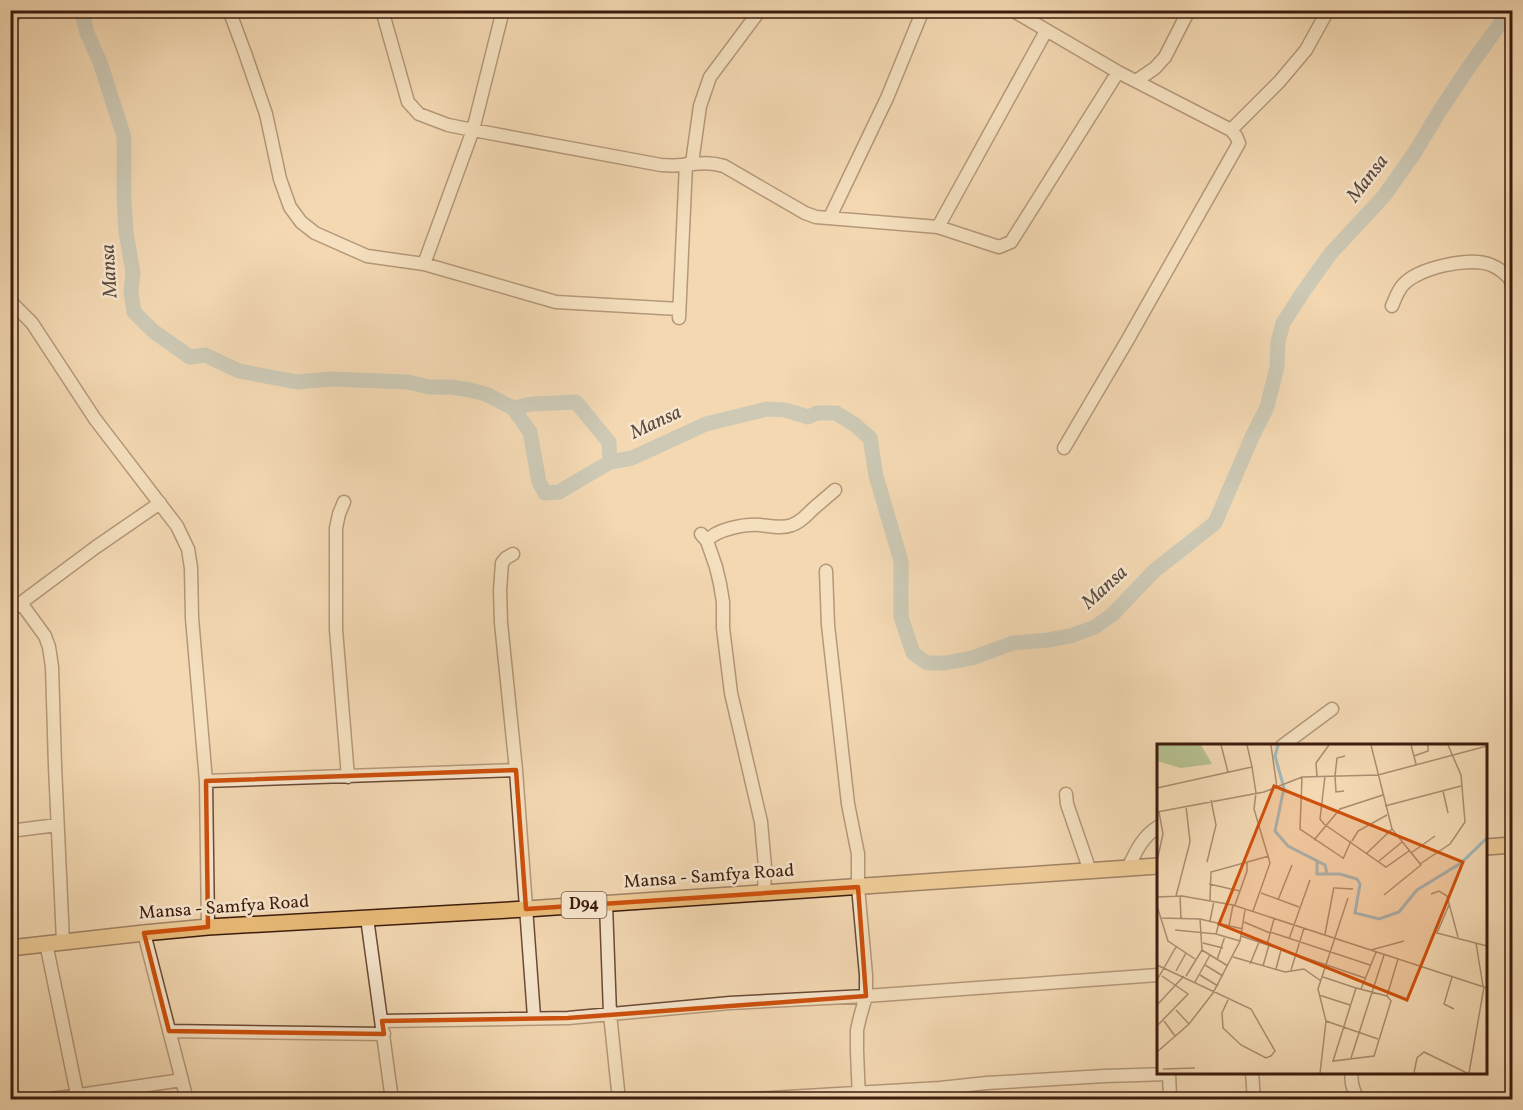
<svg xmlns="http://www.w3.org/2000/svg" width="1523" height="1110" font-family="Vollkorn,serif">
<style>
.lines{fill:none;stroke-linecap:round;stroke-linejoin:round}
.river{stroke:#a1b7b8;stroke-width:15}
.minor-casing{stroke:#6a4a36;stroke-width:15}
.major-casing{stroke:#3c1b0d;stroke-width:18}
.minor{stroke:#f7e6cd;stroke-width:12}
.major{stroke:#eabc79;stroke-width:15}
.marked{fill:none;stroke:#ce500c;stroke-width:4.5;stroke-linejoin:round}
.labels{text-anchor:middle;dominant-baseline:central;stroke-width:5;stroke-linejoin:round;paint-order:stroke}
.shield{fill:#f7e6cd;stroke:#745847;stroke-width:1.5}
.shield-label{font-size:16px;font-weight:bold;fill:#3c1b0d}
.street-label{font-size:18px;fill:#3c1b0d;stroke:#f7e6cd}
.water-label{font-size:20px;font-style:italic;fill:#5a4a40;stroke:#f7e6cd}
.inset-river{fill:none;stroke:#a1b7b8;stroke-width:3}
.inset-road{fill:none;stroke:#aa8c70;stroke-width:1.5}
.view{fill:#ce500c;fill-opacity:0.15;stroke:#ce500c;stroke-width:3}
.inset-edge{fill:none;stroke:#3c1b0d;stroke-width:3}
</style>
<rect width="100%" height="100%" fill="#f3d8b2"/>
<filter id="stains"><feTurbulence type="fractalNoise" baseFrequency=".00333" numOctaves="4"/><feColorMatrix values="0 0 0 0 .2 0 0 0 0 .09 0 0 0 0 .02 0 0 0 .5 -.17"/></filter>
<radialGradient id="worn" r=".72"><stop offset=".6" stop-color="#630" stop-opacity="0"/><stop offset="1" stop-color="#630" stop-opacity=".3"/></radialGradient>
<g class="lines">
<path class="river" d="M81,10L87,33L100,62L124,137V199L126,232L133,273L131,292L134,312L153,331L190,357L205,355L239,371L297,382L331,379L408,382L429,387H451L470,390L486,394L513,408L530,432L539,482L545,493L559,492L610,462L632,458L706,424L767,409L785,410L808,417L817,413H836L854,424L870,438L876,476L901,561V617L913,653L927,663H945L972,658L1013,643L1048,640L1070,636L1095,627L1113,614L1154,571L1215,523L1252,437L1267,407L1277,367L1278,342L1283,323L1303,292L1331,253L1384,196L1415,152L1439,112L1469,67L1510,10
M513,408L532,404L576,402L609,442L610,462"/>
<defs>
<path id="minor" d="M229,10L245,53L266,114L280,179L290,207L301,222L315,233L367,256L424,264L556,302L679,309
M382,10L408,102L419,114L448,125L473,130L661,165C667,165 674,166 681,165C696,164 708,161 724,166L805,213L816,217L938,227L999,247L1011,242L1118,72
M1012,10L1118,72L1231,130L1236,136L1239,143L1127,341L1064,448
M10,19L19,10
M1136,81L1155,68L1165,57L1189,10
M1231,130L1279,82L1306,50L1328,10
M692,163L700,106L710,77L760,10
M830,217L887,98L923,10
M938,227L1046,31
M424,264L473,130L503,10
M10,301L32,323L95,419L177,526L188,549L191,568L192,618L206,781L208,927
M1392,306C1395,299 1398,290 1403,285C1417,268 1471,256 1491,265C1499,268 1508,275 1512,282
M679,318L686,164
M344,502L339,514L336,528V629L348,777
M701,534L707,541L716,567L720,584L723,602V628L731,693L761,822L765,867L764,894
M707,541C716,529 745,524 760,525C770,526 782,529 792,525C803,521 806,515 814,508C821,502 828,496 835,490
M513,554L506,558L502,563L500,590L501,623L516,770L534,1017
M826,571L828,625L848,804L858,854V887L866,975V996L860,1017L857,1030V1051L859,1100
M21,603L45,636L49,647L52,667L55,766L63,941
M10,611L96,547L160,503
M1282,746L1332,709
M206,781L516,770
M1066,794L1067,804L1090,871
M10,831L57,825
M1128,868C1136,851 1143,836 1158,827
M606,904L610,1014L619,1100
M367,918L392,1100
M144,933L187,1100
M46,943L77,1094
M382,1021L568,1018L730,1003L866,996L1158,975
M169,1031L384,1034
M1169,1072L1170,1100
M1252,1072L1254,1100
M1351,1072L1352,1084L1357,1100
M45,1100L182,1080
M735,1100L940,1088L987,1083L1105,1076L1169,1074"/>
<path id="major" d="M1486,847L1512,845
M10,948L144,933L208,927L526,909L1158,866"/>
</defs>
<use href="#minor" class="minor-casing"/>
<use href="#major" class="major-casing"/>
<use href="#minor" class="minor"/>
<use href="#major" class="major"/>
</g>
<path d="M0 0H1523V1110H0ZM516,770L526,909L858,887L866,996L568,1018L382,1021L384,1034L169,1031L144,933L208,927L206,781Z" fill="#f3d8b2" fill-opacity=".55" fill-rule="evenodd"/>
<path class="marked" d="M516,770L526,909L858,887L866,996L568,1018L382,1021L384,1034L169,1031L144,933L208,927L206,781Z"/>
<g class="labels">
<rect class="shield" x="561.5" y="892" width="45" height="26" rx="4.5"/>
<g class="shield-label">
<text x="584" y="905">D94</text>
</g>
<g class="street-label">
<text transform="translate(709 877) rotate(-4)">Mansa - Samfya Road</text>
<text transform="translate(224 908) rotate(-4)">Mansa - Samfya Road</text>
</g>
<g class="water-label">
<text transform="translate(1368 179) rotate(-52)">Mansa</text>
<text transform="translate(110 271) rotate(-93)">Mansa</text>
<text transform="translate(656 423) rotate(-25)">Mansa</text>
<text transform="translate(1105 588) rotate(-42)">Mansa</text>
</g>
</g>
<g transform="translate(1157 744)">
<rect width="330" height="330" fill="#f3d8b2"/>
<path d="M0,1H44L55,20L24,24L0,17Z" fill="#b6c090"/>
<path class="inset-river" d="M121,1L118,12L127,44L118,87L131,102L168,121L170,130M160,118V130H183L200,135L203,140L198,169L222,175L242,168L260,146L304,119L330,94"/>
<path class="inset-road" d="M64,1L71,28M90,1L95,23M114,1L120,44M214,1L235,85L264,121L227,151M254,1L259,20M257,12L271,7V1M160,32L159,19L172,1M168,32L163,75L167,80L229,123L252,107M145,33L143,85L186,114M0,44L95,23L99,49L97,65L113,119L96,167M187,47L179,48L178,32L180,14L188,12M286,47L291,69M228,62L304,42M0,68L107,48L145,33L221,31L330,2M157,96L183,65L226,51M195,97L201,87L230,71M254,109L278,92M209,110L235,85M186,115L194,97M0,117L6,90L2,68M222,117L245,98M50,118L59,81L54,56M263,120L293,100L308,78L304,31L291,1M52,140L83,147M178,144L196,145M104,149L142,163M274,150L282,147L290,152L301,193M19,152L33,98L29,62M23,152L24,175M0,153L25,152L76,161L330,244M53,156L54,128L112,112M121,156L135,121M78,161L90,127V118M292,161L280,189L330,202M0,162L11,197L38,215M3,174L43,175L86,185M53,177L57,157M87,178L113,189M72,182L76,161M18,186L59,190L62,179M113,188L213,221M59,190L83,197M168,190L177,143M84,192L208,234M132,195L153,136M46,199L66,204M319,199L326,242M110,201L117,175M45,206L71,222M214,206L247,197M76,213L128,228L147,225L164,237M60,216L68,192M93,220L102,198M0,221L94,265L118,307L114,312L109,314L84,301L66,284L65,269L71,256M48,221L66,232M106,222L112,201M119,225L124,206M134,226L147,184M19,227L29,209M43,231L61,242M29,232L45,206L43,175M166,233L199,244M295,233L287,260L297,265M0,236L19,203M38,238L53,211M204,245L219,208M162,251L193,261M230,252L234,257L217,312L176,317L199,244L230,252L241,215M0,261L27,232M19,266L32,280M7,277L18,292M169,277L221,295M0,282L31,250L5,232M0,308L32,280L56,249L83,197L88,166M194,314L227,211M6,325L38,324M163,329L169,277L161,245L191,154M257,329L260,314L267,308L310,329M312,329L327,243"/>
<path class="view" d="M117,42L306,118L250,256L62,180Z"/>
<rect width="330" height="330" class="inset-edge"/>
</g>
<rect width="1523" height="1110" fill="none" stroke="#f3d8b2" stroke-width="36"/>
<rect x="12" y="12" width="1499" height="1086" fill="none" stroke="#3c1b0d" stroke-width="3"/>
<rect x="18" y="18" width="1487" height="1074" fill="none" stroke="#3c1b0d" stroke-width="1.5"/>
<rect width="100%" height="100%" filter="url(#stains)"/>
<rect width="100%" height="100%" fill="url(#worn)"/>
</svg>
